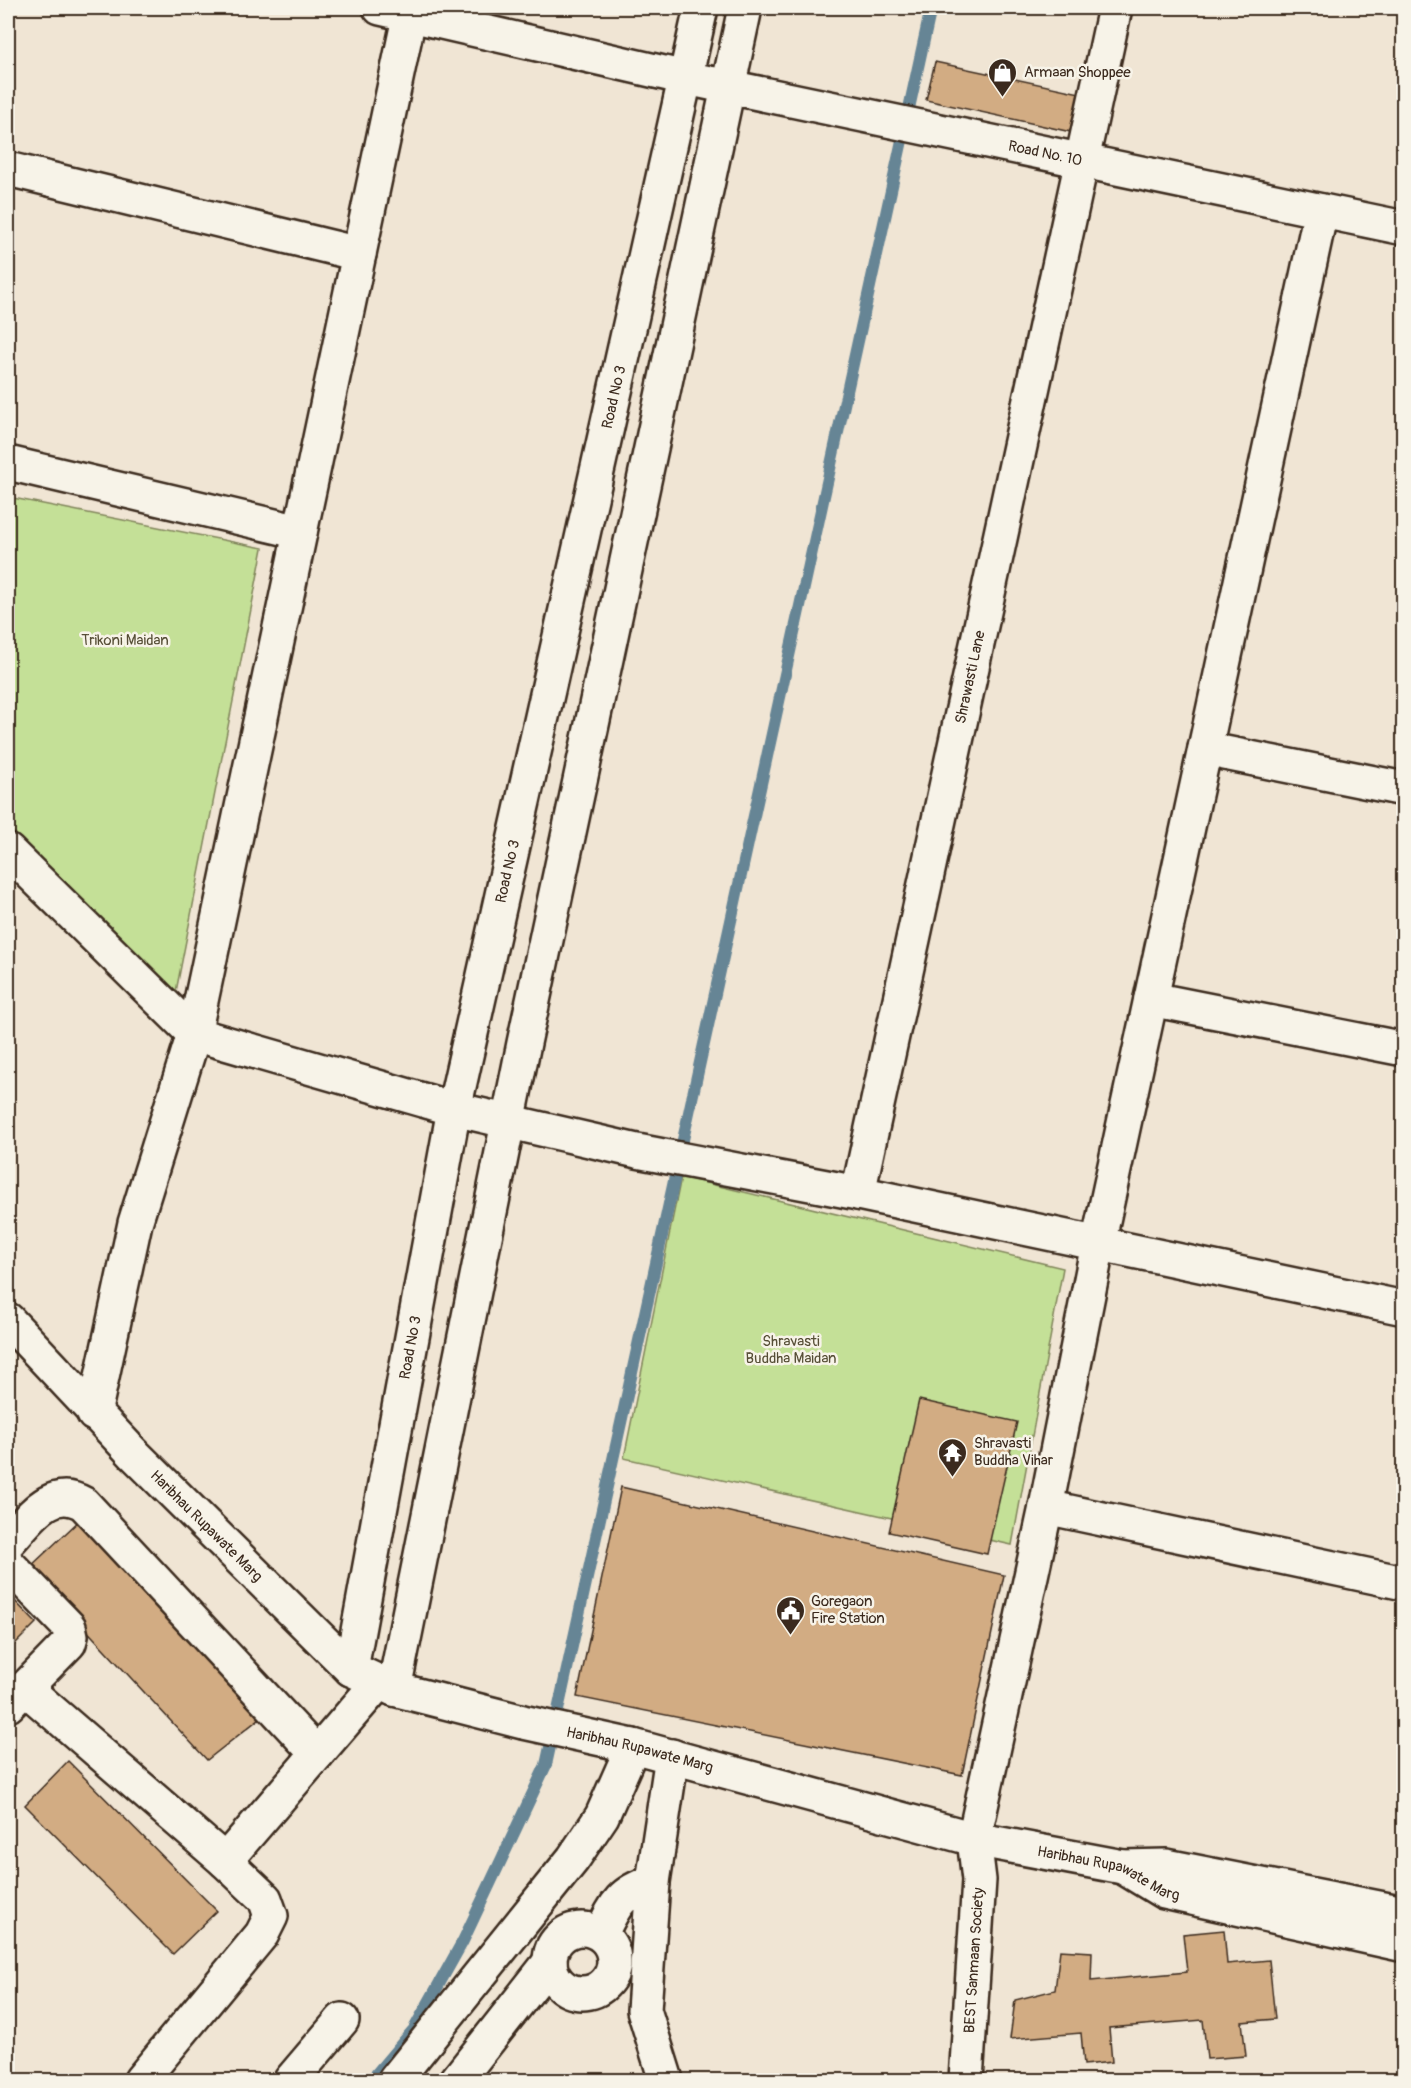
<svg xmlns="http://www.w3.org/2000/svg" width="1411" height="2088" font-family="Pangolin,sans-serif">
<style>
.green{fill:#c4e097;stroke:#80855a;stroke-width:1.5}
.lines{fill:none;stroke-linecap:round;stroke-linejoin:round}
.stream{stroke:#668595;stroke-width:12}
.building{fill:#d2ac83;stroke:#3b2a1e;stroke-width:1.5}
.street-casing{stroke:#3b2a1e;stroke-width:38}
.secondary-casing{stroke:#3b2a1e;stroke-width:38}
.street{stroke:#f7f3e8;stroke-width:33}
.secondary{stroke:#f7f3e8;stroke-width:33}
.labels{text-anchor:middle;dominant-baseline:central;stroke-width:5;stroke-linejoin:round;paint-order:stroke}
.poi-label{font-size:15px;fill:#3b2a1e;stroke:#f7f3e8;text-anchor:start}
.street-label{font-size:15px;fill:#3b2a1e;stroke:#f7f3e8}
.park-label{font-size:15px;fill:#564e36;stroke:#f7f3e8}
</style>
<rect width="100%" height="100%" fill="#f0e5d4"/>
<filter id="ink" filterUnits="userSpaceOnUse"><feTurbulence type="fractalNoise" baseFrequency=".0167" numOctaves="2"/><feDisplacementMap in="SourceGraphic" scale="12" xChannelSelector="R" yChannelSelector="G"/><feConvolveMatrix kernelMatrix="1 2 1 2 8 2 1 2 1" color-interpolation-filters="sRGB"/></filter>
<g filter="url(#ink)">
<path class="green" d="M8,497L263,548L172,1012L137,959L8,826Z
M681,1177L1063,1268L1012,1545L624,1458Z"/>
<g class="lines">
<path class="stream" d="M371,2080L414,2029L463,1941L546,1765L931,8"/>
</g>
<path class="building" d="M935,62L1080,93L1071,132L926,100Z
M919,1400L1017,1422L987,1554L889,1532Z
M621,1487L1004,1575L962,1775L577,1697Z
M82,1518L264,1715L207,1760L29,1568Z
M8,1594L36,1623L8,1651Z
M68,1761L217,1911L173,1954L25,1805Z
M1224,1930L1227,1964L1269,1960L1275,2019L1242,2022L1246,2056L1207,2059L1203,2020L1109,2028L1112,2062L1084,2065L1081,2033L1010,2039L1015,2000L1055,1990L1060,1950L1092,1952L1091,1981L1187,1972L1183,1934Z"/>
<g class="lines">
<defs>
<g id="street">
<path id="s1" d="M380,8L686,78L1404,228"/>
<path d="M8,169L359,254"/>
<path d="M8,463L300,532"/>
<path d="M1205,749L1404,789"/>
<path d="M8,851L194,1034L454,1109L637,1151L858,1193L1404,1308"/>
<path d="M1151,999L1404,1049"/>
<path id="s2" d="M858,1193L1115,8"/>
<path d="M94,1414L135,1223L194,1034L411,8"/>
<path d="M1046,1507L1404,1583"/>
<path d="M8,1542C30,1519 50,1484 84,1504L317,1754"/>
<path d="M8,1564L69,1627L71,1636L69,1643L25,1688"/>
<path d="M8,1705L25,1688L225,1861L265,1899L271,1916L262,1934L141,2080"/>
<path d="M225,1861L379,1682"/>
<circle cx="582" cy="1961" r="32"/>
<path d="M601,1934C615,1905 620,1892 653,1882"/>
<path d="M291,2080L342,2020"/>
<path d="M395,2080L573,1859L602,1816L633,1746"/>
<path d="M457,2080L550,1962"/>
<path d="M666,2080L644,2010L653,1882L672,1756"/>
<path id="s3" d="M966,2080L979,1880L974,1839L1046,1507L1098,1244L1321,211"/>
</g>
<g id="secondary">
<path id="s4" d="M8,1320L133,1453L351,1669L394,1689L523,1722L633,1746L974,1839L1123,1867L1164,1892L1404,1945"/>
<path id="s5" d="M351,1669L454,1109L701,8"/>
<path d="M394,1689L524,1043L745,8"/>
<path d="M1123,1867L1166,1866L1404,1913"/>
</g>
</defs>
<use href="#street" class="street-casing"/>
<use href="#secondary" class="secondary-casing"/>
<use href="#street" class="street"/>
<use href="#secondary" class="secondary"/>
</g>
</g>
<defs>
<symbol id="shop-pin" viewBox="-11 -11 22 30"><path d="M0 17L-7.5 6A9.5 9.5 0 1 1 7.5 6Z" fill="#3b2a1e" stroke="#f7f3e8"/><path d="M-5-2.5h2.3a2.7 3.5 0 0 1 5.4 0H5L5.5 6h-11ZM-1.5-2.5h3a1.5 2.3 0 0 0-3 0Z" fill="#fff"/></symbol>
<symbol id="temple-pin" viewBox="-11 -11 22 30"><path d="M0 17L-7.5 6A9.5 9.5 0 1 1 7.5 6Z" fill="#3b2a1e" stroke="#f7f3e8"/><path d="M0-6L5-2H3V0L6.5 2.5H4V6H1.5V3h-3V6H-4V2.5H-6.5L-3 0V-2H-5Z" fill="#fff"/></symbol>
<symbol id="civic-pin" viewBox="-11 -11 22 30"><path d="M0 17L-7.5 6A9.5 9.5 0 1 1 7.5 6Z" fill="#3b2a1e" stroke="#f7f3e8"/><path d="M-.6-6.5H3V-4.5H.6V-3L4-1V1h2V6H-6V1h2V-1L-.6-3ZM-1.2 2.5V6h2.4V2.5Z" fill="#fff"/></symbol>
</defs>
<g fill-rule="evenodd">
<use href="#shop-pin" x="986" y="56" width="33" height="45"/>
<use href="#temple-pin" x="936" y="1436" width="33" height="45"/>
<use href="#civic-pin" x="774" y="1594" width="33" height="45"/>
</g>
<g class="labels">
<g class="poi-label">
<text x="1024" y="72">Armaan Shoppee</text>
<text x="974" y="1443">Shravasti<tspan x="974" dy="17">Buddha Vihar</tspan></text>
<text x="811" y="1601">Goregaon<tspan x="811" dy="17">Fire Station</tspan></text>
</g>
<g class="street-label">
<text stroke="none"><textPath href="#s1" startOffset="681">Road No. 10</textPath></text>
<text stroke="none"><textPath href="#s5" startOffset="1299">Road No 3</textPath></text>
<text stroke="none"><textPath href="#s2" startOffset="528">Shrawasti Lane</textPath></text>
<text stroke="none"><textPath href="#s5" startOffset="813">Road No 3</textPath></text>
<text stroke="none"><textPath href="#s5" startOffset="327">Road No 3</textPath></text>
<text stroke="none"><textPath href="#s4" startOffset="286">Haribhau Rupawate Marg</textPath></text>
<text stroke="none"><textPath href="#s4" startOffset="790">Haribhau Rupawate Marg</textPath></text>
<text stroke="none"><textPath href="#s4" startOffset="1276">Haribhau Rupawate Marg</textPath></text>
<text stroke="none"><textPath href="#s3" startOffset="120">BEST Sanmaan Society</textPath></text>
</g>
<g class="park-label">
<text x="125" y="640">Trikoni Maidan</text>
<text x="791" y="1341">Shravasti<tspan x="791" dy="17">Buddha Maidan</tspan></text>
</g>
</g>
<rect width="1411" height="2088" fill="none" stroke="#f7f3e8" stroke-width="30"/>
<rect x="15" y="15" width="1381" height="2058" fill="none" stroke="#3b2a1e" stroke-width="2" filter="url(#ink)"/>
</svg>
